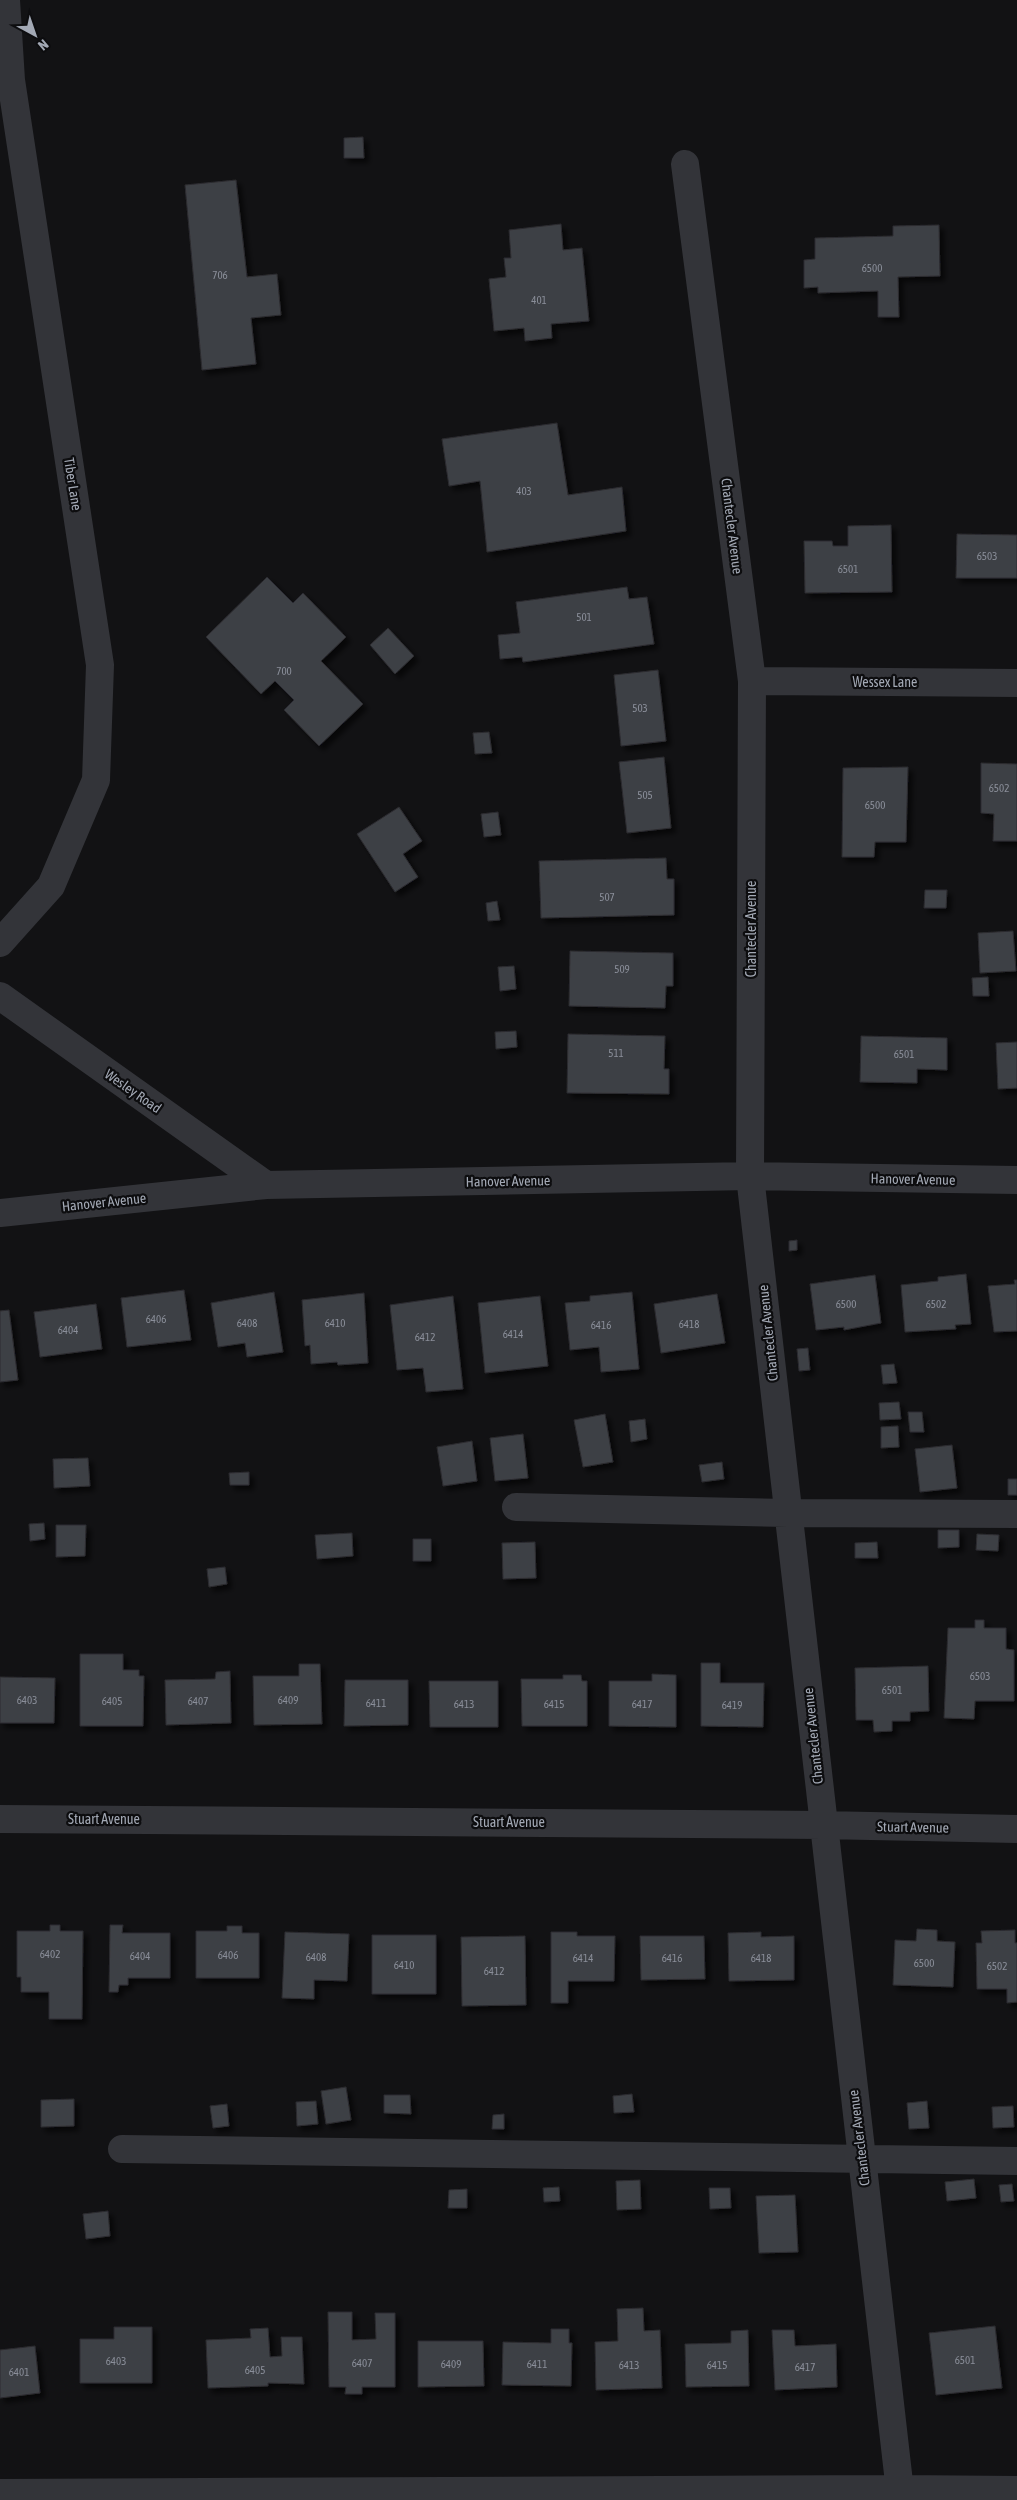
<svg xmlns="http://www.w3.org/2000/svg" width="1017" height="2500" font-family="'Asap Condensed',sans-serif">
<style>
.building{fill:#3e3f44;stroke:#2c2c30;filter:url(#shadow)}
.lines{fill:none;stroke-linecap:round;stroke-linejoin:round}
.minor{stroke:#333439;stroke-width:28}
.labels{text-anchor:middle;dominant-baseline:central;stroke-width:4.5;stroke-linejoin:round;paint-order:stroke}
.number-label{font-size:11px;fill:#8a8e99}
.street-label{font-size:14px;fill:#a3a9b5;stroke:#0d0d0f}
</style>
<defs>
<filter id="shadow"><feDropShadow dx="4.5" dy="4.5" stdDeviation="2.5" flood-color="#0009"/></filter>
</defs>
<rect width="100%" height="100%" fill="#121214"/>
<path class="building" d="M363,137L364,158H344V138Z
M236,180L247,277L277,274L281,315L251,318L256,364L202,370L185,185Z
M561,224L563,250L582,248L589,321L551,324L552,338L525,341L524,328L494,331L489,279L506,277L504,258H511L509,230Z
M939,225L940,276L898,277L899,317H878V291L818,293V287L804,288V260L815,259V238L893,236V226Z
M557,423L568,495L622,487L626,531L487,552L480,481L449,486L442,439Z
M891,525L892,592L805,593L804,541H832L833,546H848V526Z
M957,534L1017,535V578H956Z
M267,577L293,603L303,593L346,637L321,661L363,704L319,746L284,710L294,700L275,681L261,694L206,637Z
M627,587L629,599L647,597L654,644L523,662L522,657L500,659L498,635L520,633L516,602Z
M388,628L414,656L395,674L370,645Z
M658,670L666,741L621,746L614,675Z
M489,732L492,753L475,754L473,733Z
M664,757L671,828L627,833L619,762Z
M981,763L1017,764V841H993L994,814L981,813Z
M908,767L906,842H875L874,857H842L843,768Z
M399,807L422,841L403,854L418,877L395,892L357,834Z
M498,812L501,835L484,837L481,814Z
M666,858L667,879H674V915L541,918L539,861Z
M925,890H947L946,908H924Z
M497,901L500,920L488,921L486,903Z
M1013,931L1016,971L980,973L978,933Z
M570,951L673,953V986H666L665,1008L569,1006Z
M514,966L516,989L500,991L498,967Z
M988,977L989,996H973L972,978Z
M516,1031L517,1047L496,1049L495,1032Z
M568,1034L665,1036L664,1069H669V1094L567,1093Z
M861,1036L947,1038V1070L917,1069V1083L860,1082Z
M1017,1042V1088L998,1089L996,1043Z
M797,1240V1250L789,1251V1241Z
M966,1274L971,1324L955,1325L956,1329L905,1332L901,1285L938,1281V1277Z
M875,1275L881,1323L844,1330V1327L816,1330L810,1284Z
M1014,1280H1017V1331L994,1332L988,1286L1015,1284Z
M184,1290L191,1340L127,1347L121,1298Z
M274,1292L283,1352L247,1357L245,1343L218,1347L211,1303Z
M632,1292L639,1369L601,1372L599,1347L570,1350L565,1303L590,1301V1296Z
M364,1293L368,1363L338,1365L337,1362L311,1364L310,1345L305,1346L302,1300Z
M717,1294L725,1343L661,1353L654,1304Z
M453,1296L463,1389L426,1392L423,1368L397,1370L390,1305Z
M540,1296L548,1366L485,1373L478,1303Z
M96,1304L102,1349L40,1357L34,1312Z
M9,1310L18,1380L0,1382V1311Z
M808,1348L810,1370L799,1371L797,1349Z
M894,1364L897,1383L883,1384L881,1365Z
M899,1402L901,1419L880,1420L879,1403Z
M908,1412H922L924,1432H910Z
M605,1414L613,1462L583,1467L574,1420Z
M645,1419L647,1439L631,1442L629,1421Z
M898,1426L899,1447L881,1448V1427Z
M523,1434L528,1478L495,1481L490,1438Z
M472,1441L477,1481L443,1486L437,1447Z
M952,1445L957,1488L920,1492L915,1449Z
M88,1458L90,1486L54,1488L53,1459Z
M722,1462L724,1479L702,1482L699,1465Z
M249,1472V1485H230L229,1473Z
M1008,1479H1017V1495H1008Z
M44,1523L45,1539L30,1541L29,1524Z
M56,1525H86L85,1556L56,1557Z
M938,1530H959V1547L938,1548Z
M352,1533L353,1556L317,1559L315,1535Z
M977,1534L999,1535L998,1551L976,1550Z
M413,1539H431V1561H413Z
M535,1542L536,1578L503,1579L502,1543Z
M877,1542L878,1558H855V1543Z
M225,1567L227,1584L209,1587L207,1569Z
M975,1620H984V1628H1006V1649L1014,1650V1701H975L974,1719L944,1718L948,1628H975Z
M80,1654H123V1670H139V1676H144L143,1726H80Z
M701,1663H720V1683H764L763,1727L701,1726Z
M299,1664H320L322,1724L254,1725L253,1676H299Z
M928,1666L929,1711L910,1712V1721H892V1731L874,1732L873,1720H856L855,1668Z
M230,1671L231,1723L166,1725L165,1680L215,1679L216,1672Z
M652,1674L676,1675V1727L609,1726V1681H652Z
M563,1675H581L582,1681H587V1726H522L521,1679H563Z
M0,1677L55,1678L54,1723H0Z
M345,1680H408V1725L344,1726Z
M429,1681H498V1727H430Z
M50,1925H60V1931H83L82,2019H49V1992H21V1977H17V1931H50Z
M110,1925H123L122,1933H170V1978H128V1985H119L118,1992H109Z
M227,1926H242V1933H259V1978H196V1931H227Z
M917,1929L937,1930V1941L955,1942L953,1987L893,1985L895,1940L916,1941Z
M1015,1930V1943H1017V2002L1007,2003V1989H977L976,1943H982L981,1931Z
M285,1932L349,1934L347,1981L314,1980V1999L282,1998Z
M551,1932H577V1936H615L614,1981H568V2003H551Z
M761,1932V1937L794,1936V1980L729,1981L728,1933Z
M372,1935H436V1994H372Z
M525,1936L526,2005L462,2006L461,1937Z
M640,1936H704L705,1979L641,1980Z
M346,2087L351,2120L326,2124L321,2091Z
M632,2094L634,2112L614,2113L613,2096Z
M384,2095H410L411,2114L384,2113Z
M74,2099V2126L41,2127V2100Z
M316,2101L318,2124L297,2126L296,2102Z
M927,2101L929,2128L909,2129L907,2103Z
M227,2104L229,2126L213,2128L210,2106Z
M1013,2106L1014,2127L993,2128L992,2107Z
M504,2114V2129H492L493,2115Z
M974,2179L976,2198L947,2201L945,2182Z
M640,2180L641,2209L617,2210L616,2181Z
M1012,2184L1014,2201L1001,2202L999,2185Z
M559,2187L560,2201L544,2202L543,2188Z
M709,2188H730L731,2208L710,2209Z
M467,2189V2208H448L449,2190Z
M795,2195L798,2252L759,2253L756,2196Z
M108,2211L110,2236L86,2239L83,2214Z
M643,2308L644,2331L660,2330L662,2388L596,2390L595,2342L618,2341L617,2309Z
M328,2312H352V2340L376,2339L375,2313H395V2387H362V2394H345L346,2387H329Z
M995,2326L1002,2388L936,2395L929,2333Z
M114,2327H152V2383H80V2339H114Z
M268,2328L270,2357L282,2356L281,2337H302L304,2384L268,2383V2386L208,2388L206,2340L251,2338L250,2329Z
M551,2329H569V2343H572L571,2386L502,2385L503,2342L551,2343Z
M748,2330L749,2386L686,2387L685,2344L731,2343V2331Z
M772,2330H794L795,2346L836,2344L837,2387L775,2390Z
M418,2341H483L484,2386L418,2387Z
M35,2346L40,2393L0,2398V2350Z"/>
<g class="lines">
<path class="minor" d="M685,164L752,681L750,1176L901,2500
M752,681L1017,683
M0,943L51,886L96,780L100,665L11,80L6,0
M0,996L266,1185
M0,1213L266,1185L750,1176L1017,1180
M516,1507L788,1513L1017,1514
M0,1819L822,1825L1017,1829
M122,2149L1017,2161
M0,2493L900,2489L1017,2490"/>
</g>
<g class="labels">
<g class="number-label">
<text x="872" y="268">6500</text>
<text x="220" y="275">706</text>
<text x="539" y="300">401</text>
<text x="524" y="491">403</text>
<text x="987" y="556">6503</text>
<text x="848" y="569">6501</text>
<text x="584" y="617">501</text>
<text x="284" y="671">700</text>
<text x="640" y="708">503</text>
<text x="999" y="788">6502</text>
<text x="645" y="795">505</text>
<text x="875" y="805">6500</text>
<text x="607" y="897">507</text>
<text x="622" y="969">509</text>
<text x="616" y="1053">511</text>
<text x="904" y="1054">6501</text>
<text x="846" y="1304">6500</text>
<text x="936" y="1304">6502</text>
<text x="156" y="1319">6406</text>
<text x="247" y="1323">6408</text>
<text x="335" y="1323">6410</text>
<text x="689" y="1324">6418</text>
<text x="601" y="1325">6416</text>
<text x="68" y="1330">6404</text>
<text x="513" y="1334">6414</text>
<text x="425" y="1337">6412</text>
<text x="980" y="1676">6503</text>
<text x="892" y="1690">6501</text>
<text x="27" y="1700">6403</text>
<text x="288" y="1700">6409</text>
<text x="112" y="1701">6405</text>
<text x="198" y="1701">6407</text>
<text x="376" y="1703">6411</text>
<text x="464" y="1704">6413</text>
<text x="554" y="1704">6415</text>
<text x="642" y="1704">6417</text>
<text x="732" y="1705">6419</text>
<text x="50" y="1954">6402</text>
<text x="228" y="1955">6406</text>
<text x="140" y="1956">6404</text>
<text x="316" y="1957">6408</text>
<text x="583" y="1958">6414</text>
<text x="672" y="1958">6416</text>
<text x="761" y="1958">6418</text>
<text x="924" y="1963">6500</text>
<text x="404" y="1965">6410</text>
<text x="997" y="1966">6502</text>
<text x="494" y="1971">6412</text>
<text x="965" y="2360">6501</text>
<text x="116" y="2361">6403</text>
<text x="362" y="2363">6407</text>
<text x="451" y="2364">6409</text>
<text x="537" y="2364">6411</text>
<text x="629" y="2365">6413</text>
<text x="717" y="2365">6415</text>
<text x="805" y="2367">6417</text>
<text x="255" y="2370">6405</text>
<text x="19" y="2372">6401</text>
</g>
<g class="street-label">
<text transform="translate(73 484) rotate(81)">Tiber Lane</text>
<text transform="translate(732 526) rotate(83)">Chantecler Avenue</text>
<text x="885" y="682">Wessex Lane</text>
<text transform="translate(751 929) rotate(-90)">Chantecler Avenue</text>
<text transform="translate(133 1091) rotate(35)">Wesley Road</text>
<text transform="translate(913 1179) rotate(1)">Hanover Avenue</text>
<text transform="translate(508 1181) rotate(-1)">Hanover Avenue</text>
<text transform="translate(104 1202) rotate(-6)">Hanover Avenue</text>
<text transform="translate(768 1333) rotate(-96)">Chantecler Avenue</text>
<text transform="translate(813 1736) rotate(-96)">Chantecler Avenue</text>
<text x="104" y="1819">Stuart Avenue</text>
<text x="509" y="1822">Stuart Avenue</text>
<text transform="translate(913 1827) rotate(1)">Stuart Avenue</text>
<text transform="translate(859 2138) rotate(-97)">Chantecler Avenue</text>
</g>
</g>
<g transform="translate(35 35) rotate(140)" stroke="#0d0d0f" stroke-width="4" paint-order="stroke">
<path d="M0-4L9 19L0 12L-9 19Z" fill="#a3a9b5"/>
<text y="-8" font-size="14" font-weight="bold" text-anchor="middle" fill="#a3a9b5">N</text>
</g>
</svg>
